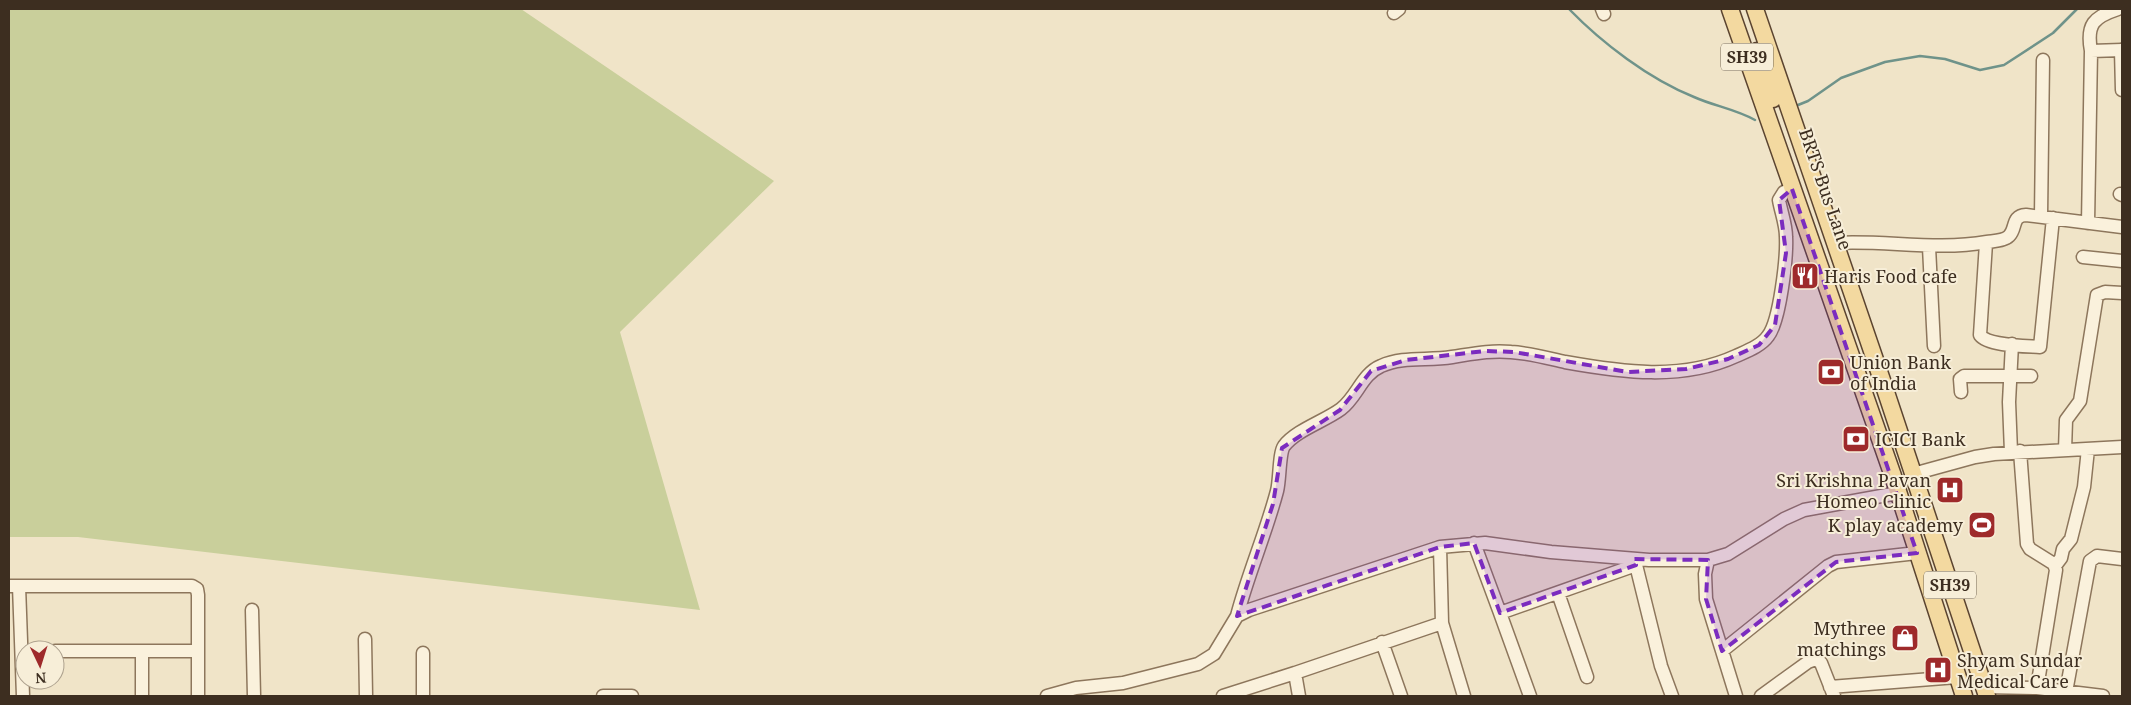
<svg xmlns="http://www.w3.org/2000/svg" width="2131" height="705" font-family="'Noto Serif',serif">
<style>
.green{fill:#c9cf9b}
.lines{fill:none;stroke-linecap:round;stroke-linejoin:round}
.stream{stroke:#6f938a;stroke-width:2.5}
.minor-casing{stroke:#8d765c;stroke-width:15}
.major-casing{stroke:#5b4430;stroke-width:19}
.minor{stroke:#faf1dc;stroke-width:12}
.major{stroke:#f3d9a0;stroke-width:16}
.marked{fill:#7b2cbf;fill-opacity:0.2;stroke:#7b2cbf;stroke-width:4;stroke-dasharray:10 6;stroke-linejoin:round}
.labels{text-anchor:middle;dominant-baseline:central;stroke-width:4;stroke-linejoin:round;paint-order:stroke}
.shield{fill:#f7eed8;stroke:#756857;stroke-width:1}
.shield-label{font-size:16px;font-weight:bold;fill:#3d2e20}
.street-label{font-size:18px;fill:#3d2e20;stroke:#f7eed8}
.poi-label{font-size:18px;fill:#3d2e20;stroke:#f7eed8;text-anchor:start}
</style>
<rect width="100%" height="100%" fill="#f0e4c8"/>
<path class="green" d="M9,9H521L774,181L620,332L700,610L78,537H9Z"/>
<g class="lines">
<path class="stream" d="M1569,9C1602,43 1649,79 1694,97C1714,106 1735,109 1755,120
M1798,105L1808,101L1841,78L1885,62L1920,56L1945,59L1980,70L2004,65L2053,33L2077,9"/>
<defs>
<path id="minor" d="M1602,9L1604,14
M1394,13L1399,9
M2121,50L2122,90
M2091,51L2122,50
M2120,194L2122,195
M2041,216L2043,60
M2088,223L2091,51C2086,24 2094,17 2118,9
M1835,243C1886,240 1936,251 1987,242C1993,241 2004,241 2009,236C2017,228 2011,216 2026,215L2122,227
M1986,243L1980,335C1988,346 2026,346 2040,347L2053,218
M1929,247L1934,346
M2083,257L2122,261
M1961,392L1960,379L1964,376H2031
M2065,450L2066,420L2080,401L2097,295L2105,292L2122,293
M2020,451L2027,544L2030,549L2054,564L2056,570L2037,688
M2011,452L2009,402L2012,344
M1913,474L1975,457L1994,454L2122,447
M1474,543L1500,613
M1440,547L1485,543L1551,552L1649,560H1708L1728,554L1784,519L1804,510L1898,493
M1708,560L1705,574L1706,599L1736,696
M1636,565L1661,666L1672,696
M2055,566L2061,558L2063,549L2071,539L2084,487L2088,449
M9,586H192L197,589L198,595V696
M19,586L23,696
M1558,593L1587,677
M252,610L254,696
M1237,616C1248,574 1266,533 1277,491C1280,480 1279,453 1284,446C1296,430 1325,421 1341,409C1357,397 1362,374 1381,366C1403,356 1428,361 1452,357C1472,354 1490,350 1511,352C1529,353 1547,358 1565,362C1621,372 1682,381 1736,356C1747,351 1761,346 1768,336C1780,321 1787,257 1786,237C1786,224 1781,212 1779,200L1784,192L1792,189
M365,639L366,696
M1382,642L1401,696
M55,651H198
M142,651V696
M1722,651L1828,566L1836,562L1917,553
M423,653V696
M1830,687L1957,677
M1983,687L2037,688L2103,696
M2066,692L2090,561L2097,556L2122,559
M603,696H632
M1047,696L1076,688L1123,683L1198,664L1214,654L1237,616L1249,610L1440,547L1442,623L1464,696
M1223,696L1295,673
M1299,696L1295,673L1442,623
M1530,696L1500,613L1636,565L1634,559
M1761,696L1808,662L1816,659L1821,663L1834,696"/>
<path id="major" d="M1730,9L1893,476L1964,696
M1755,9L1884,386L1987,696
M1757,51L1773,99"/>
</defs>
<use href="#minor" class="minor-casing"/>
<use href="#major" class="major-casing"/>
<use href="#minor" class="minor"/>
<use href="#major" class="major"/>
</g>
<path class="marked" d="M1792,189L1917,553L1836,562L1722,651L1706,599L1708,560L1634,559L1636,565L1500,613L1474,543L1440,547L1237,616L1273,504L1282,448L1340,410L1371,371L1406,360L1485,351L1514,352L1628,372L1686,369L1728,359L1759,345L1775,325L1786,253L1779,200Z"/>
<defs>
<symbol id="restaurant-square" viewBox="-11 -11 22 22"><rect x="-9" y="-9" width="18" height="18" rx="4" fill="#9e2a2b" stroke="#f7eed8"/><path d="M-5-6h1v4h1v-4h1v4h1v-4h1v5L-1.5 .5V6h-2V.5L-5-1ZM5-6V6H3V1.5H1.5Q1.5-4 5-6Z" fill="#fff"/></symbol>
<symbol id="bank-square" viewBox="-11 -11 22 22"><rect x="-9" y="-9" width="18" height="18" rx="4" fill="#9e2a2b" stroke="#f7eed8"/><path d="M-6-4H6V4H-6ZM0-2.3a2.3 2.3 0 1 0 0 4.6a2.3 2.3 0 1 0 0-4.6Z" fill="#fff"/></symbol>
<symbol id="hospital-square" viewBox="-11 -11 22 22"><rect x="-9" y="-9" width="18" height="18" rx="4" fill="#9e2a2b" stroke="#f7eed8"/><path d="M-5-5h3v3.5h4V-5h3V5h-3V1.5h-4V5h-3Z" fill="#fff"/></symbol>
<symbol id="stadium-square" viewBox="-11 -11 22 22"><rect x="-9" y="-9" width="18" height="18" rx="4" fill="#9e2a2b" stroke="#f7eed8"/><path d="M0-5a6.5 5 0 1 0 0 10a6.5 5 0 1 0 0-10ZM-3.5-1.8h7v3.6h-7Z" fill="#fff"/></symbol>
<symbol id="shop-square" viewBox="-11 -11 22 22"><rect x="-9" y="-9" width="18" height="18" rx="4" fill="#9e2a2b" stroke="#f7eed8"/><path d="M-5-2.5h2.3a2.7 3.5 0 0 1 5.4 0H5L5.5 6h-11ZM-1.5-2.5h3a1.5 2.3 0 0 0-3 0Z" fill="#fff"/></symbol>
</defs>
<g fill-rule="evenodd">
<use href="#restaurant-square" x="1789" y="260" width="32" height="32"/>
<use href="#bank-square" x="1815" y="356" width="32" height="32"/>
<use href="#bank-square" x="1840" y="423" width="32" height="32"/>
<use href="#hospital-square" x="1934" y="474" width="32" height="32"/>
<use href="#stadium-square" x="1966" y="509" width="32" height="32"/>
<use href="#shop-square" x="1889" y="622" width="32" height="32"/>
<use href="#hospital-square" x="1922" y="654" width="32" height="32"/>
</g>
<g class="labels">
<g class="shield">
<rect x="1721" y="43.5" width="52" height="27" rx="4"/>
<rect x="1924" y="571.5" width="52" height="27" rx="4"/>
</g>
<g class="shield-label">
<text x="1747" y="57">SH39</text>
<text x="1950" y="585">SH39</text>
</g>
<g class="street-label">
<text transform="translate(1826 189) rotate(71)">BRTS Bus Lane</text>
</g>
<g class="poi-label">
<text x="1824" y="276">Haris Food cafe</text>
<text x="1850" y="362">Union Bank<tspan x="1850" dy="21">of India</tspan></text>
<text x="1875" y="439">ICICI Bank</text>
<text x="1931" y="480" text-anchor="end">Sri Krishna Pavan<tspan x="1931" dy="21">Homeo Clinic</tspan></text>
<text x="1963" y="525" text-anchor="end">K play academy</text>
<text x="1886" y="628" text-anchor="end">Mythree<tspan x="1886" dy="21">matchings</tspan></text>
<text x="1957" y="660">Shyam Sundar<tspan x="1957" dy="21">Medical Care</tspan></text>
</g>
</g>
<rect width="2131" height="705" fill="none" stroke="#3d2e20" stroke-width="20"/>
<g transform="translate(40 665) rotate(176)"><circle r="24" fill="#f7eed8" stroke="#ada18e"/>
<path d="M0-4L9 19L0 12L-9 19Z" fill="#9e2a2b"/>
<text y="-8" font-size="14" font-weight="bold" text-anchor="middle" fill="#3d2e20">N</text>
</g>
</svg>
